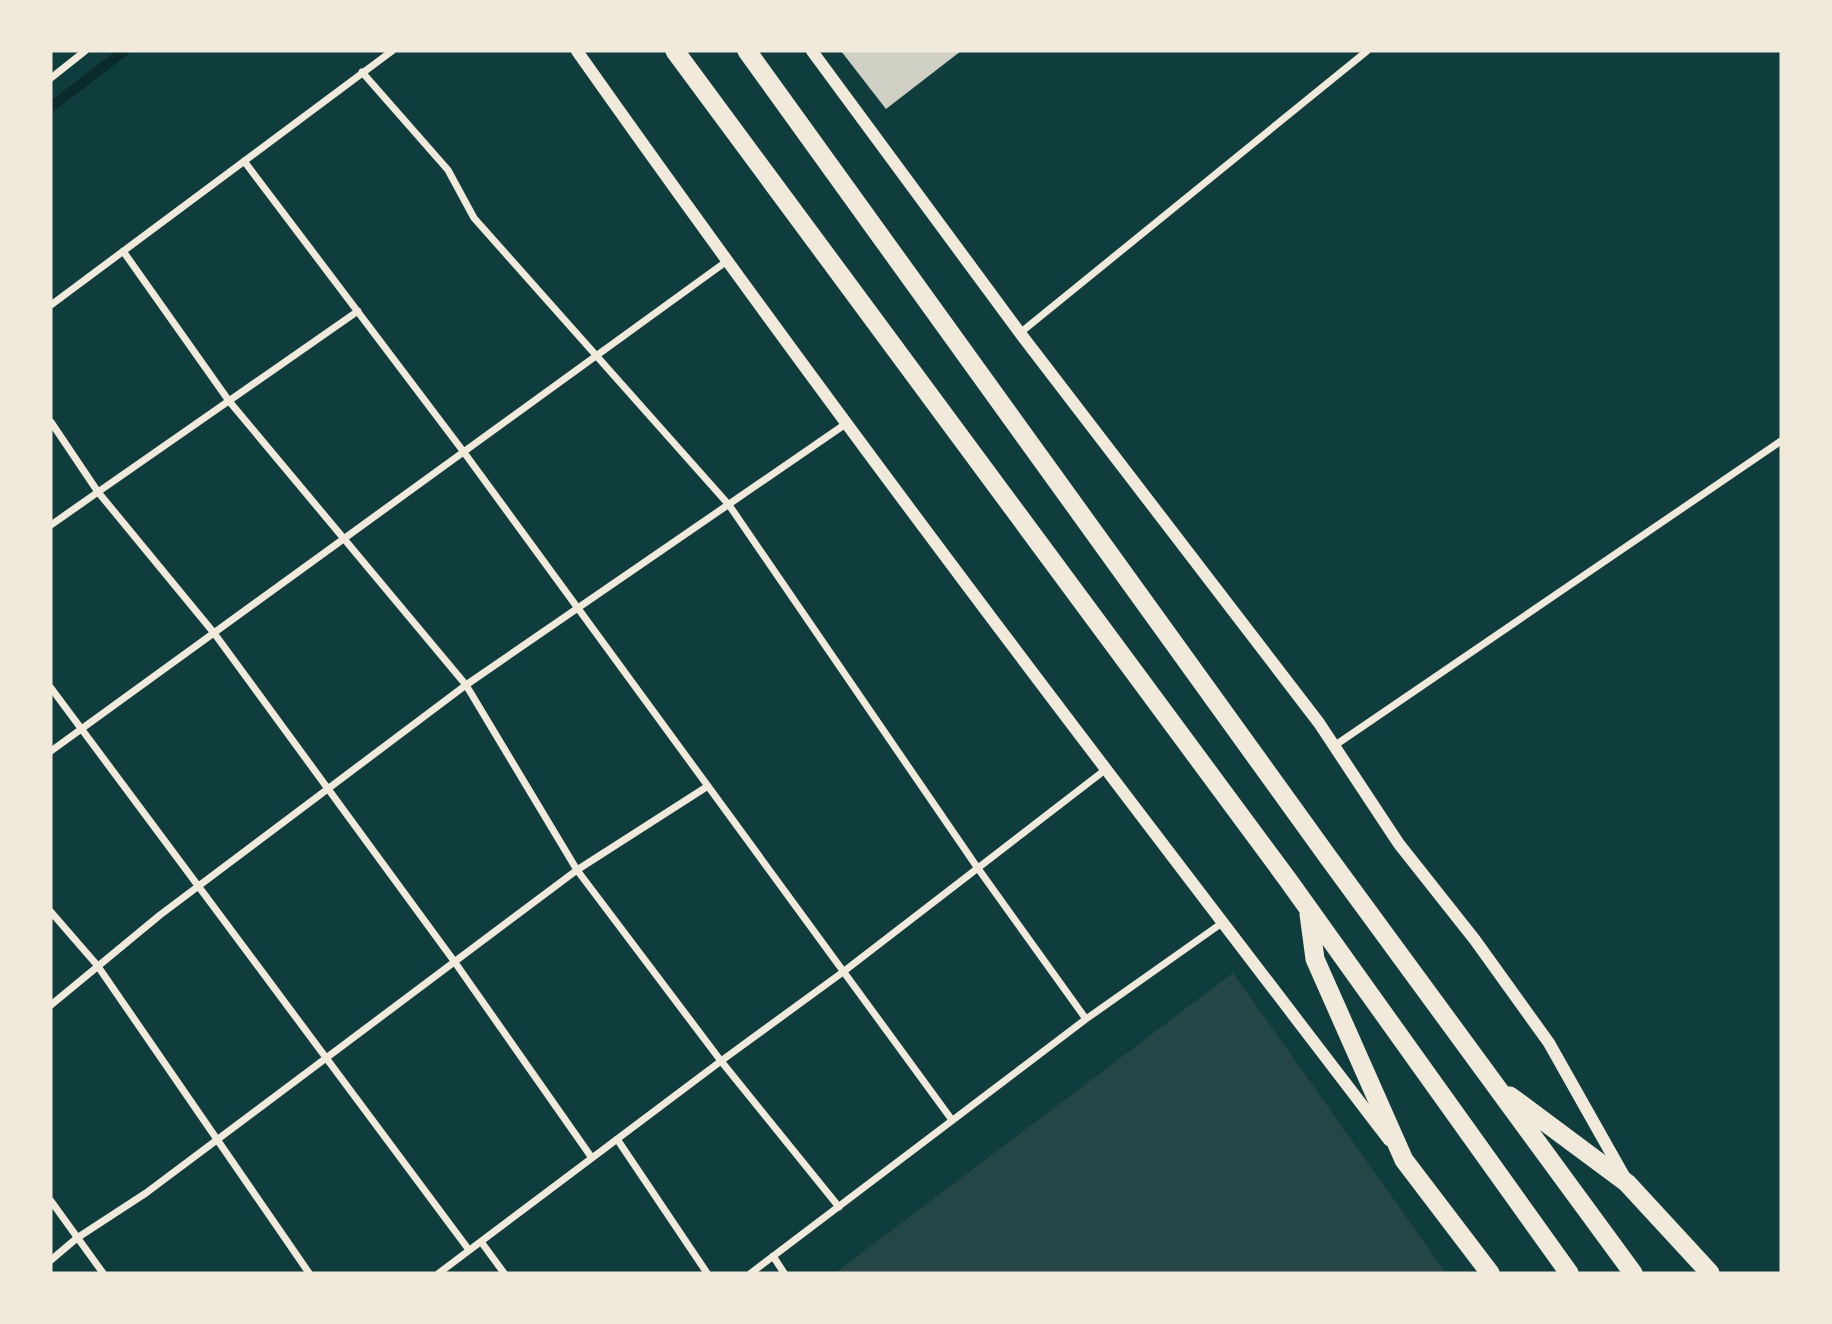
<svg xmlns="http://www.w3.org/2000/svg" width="1832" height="1324" font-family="Mulish,sans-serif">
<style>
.green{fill:#244646}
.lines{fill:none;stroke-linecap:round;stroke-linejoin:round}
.stream{stroke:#0a2a2b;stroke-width:10}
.building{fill:#cfcfc3}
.minor{stroke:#f1e9da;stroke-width:7}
.tertiary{stroke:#f1e9da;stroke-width:12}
.trunk{stroke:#f1e9da;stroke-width:19}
</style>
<rect width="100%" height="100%" fill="#0f3d3e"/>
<path class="green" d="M1233,973L1446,1273H835Z"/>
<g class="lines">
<path class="stream" d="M51,107L124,51"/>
</g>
<path class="building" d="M841,51H961L886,109Z"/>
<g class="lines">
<path class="minor" d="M362,72L448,170L474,218L729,505L977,867L1086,1019
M51,78L85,51
M244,161L463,451L952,1120
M123,251L229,401L466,685L577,870L708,786
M51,305L392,51
M358,311L98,492L214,633L454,961L592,1158
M1020,333L1367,51
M51,422L98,492L51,525
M51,688L469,1250
M1334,746L1781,441
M51,751L727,261
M51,912L97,965L309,1273
M51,1005L160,915L466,685L847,423
M617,1139L707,1273
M51,1201L103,1273
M839,1207L721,1061L843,972L1105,770
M482,1243L504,1273
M773,1256L784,1273
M51,1260L77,1238L146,1193L577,870L721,1061L439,1273
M751,1273L1086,1019L1222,923"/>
<path class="tertiary" d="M577,51C838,421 1114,781 1389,1140
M812,51L1020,333L1319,723L1399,844L1475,940L1549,1043L1624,1176"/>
<path class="trunk" d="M675,51L1288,880L1569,1273
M747,51L1328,857L1633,1273
M1309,914L1315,959L1404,1160L1490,1273
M1510,1096L1627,1183L1710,1273"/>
</g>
<rect width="1832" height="1324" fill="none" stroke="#f1e9da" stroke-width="105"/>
</svg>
